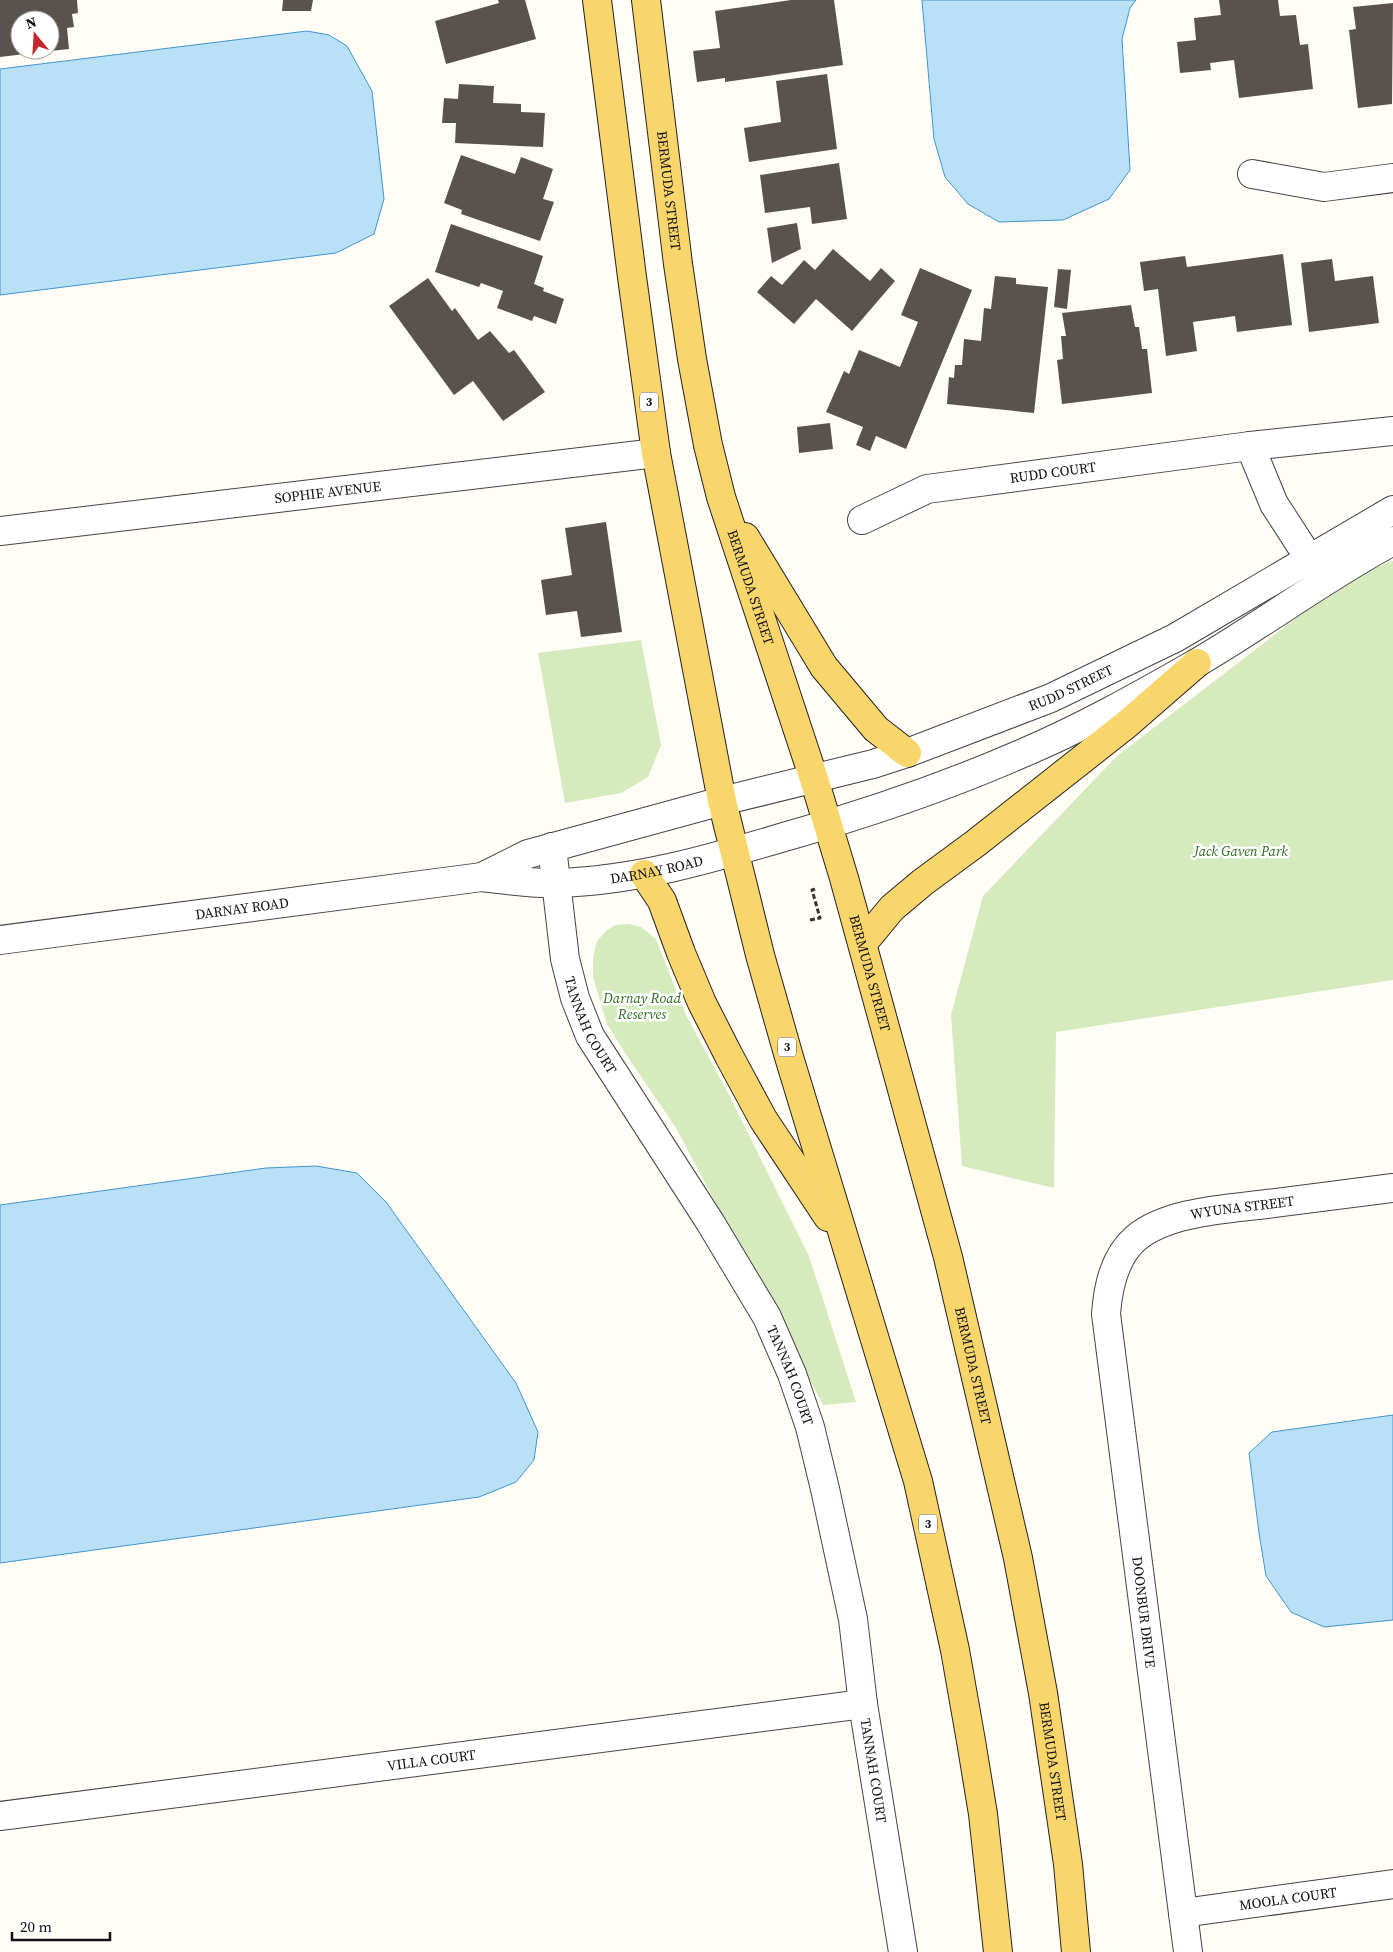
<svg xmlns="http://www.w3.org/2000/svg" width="1393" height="1952" font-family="'Source Serif 4',serif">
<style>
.green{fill:#d5ebbd}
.water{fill:#b9e0f7;stroke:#3f96cf}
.building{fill:#5a524d}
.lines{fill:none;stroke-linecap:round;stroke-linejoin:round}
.minor-casing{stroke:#444;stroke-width:30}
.primary-casing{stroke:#222;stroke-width:30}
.path{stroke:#333;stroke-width:3;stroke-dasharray:5 2.5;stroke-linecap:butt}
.minor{stroke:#fff;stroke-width:28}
.primary{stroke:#f9d66b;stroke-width:28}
.labels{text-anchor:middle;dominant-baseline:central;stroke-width:5;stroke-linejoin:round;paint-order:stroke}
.shield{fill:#fff;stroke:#585858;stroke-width:1}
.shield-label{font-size:12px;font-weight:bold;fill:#111}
.street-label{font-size:14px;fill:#111;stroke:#fff}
.park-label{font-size:14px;font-style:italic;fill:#2f6b1f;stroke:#fff}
</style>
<rect width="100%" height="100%" fill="#fffdf5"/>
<path class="green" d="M1393,561V980L1056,1032L1054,1188L962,1166L951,1015L983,896L1117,756L1347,579Z
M641,640L661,745L648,777L621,793L565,803L538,653Z
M629,924L641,927L656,939L686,1015L728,1093L809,1256L856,1402L823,1405L676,1128L625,1053L607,1024L593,977V958L597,941L606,931L615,925Z"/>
<path class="water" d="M922,0H1136L1130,8L1122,39L1130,170L1109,199L1063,220L999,222L968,204L945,177L934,139Z
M307,31L329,35L347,46L372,91L384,199L374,234L336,253L0,295V69Z
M316,1166L357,1173L386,1202L516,1383L538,1432L534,1460L516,1482L479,1497L0,1563V1205L266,1168Z
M1393,1415V1620L1324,1627L1291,1612L1266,1576L1259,1533L1249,1453L1272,1432Z"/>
<path class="building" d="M0,0H77L78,13L72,14L74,27L67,28L69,49L50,51V20H20V50L49,51L0,57Z
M283,0H313L311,11H282Z
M498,0H525L536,39L446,64L435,21L499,3Z
M791,0H834L843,65L725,82V78L697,82L693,51L720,48L715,11Z
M1219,0H1278L1280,16L1296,15L1300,45L1308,44L1313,89L1239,98L1234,60L1210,63L1211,70L1180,73L1177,42L1196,40L1194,18L1221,15Z
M1393,3L1392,104L1358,108L1349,30L1356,29L1353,7Z
M827,74L837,149L749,162L744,128L781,122L776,81Z
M459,84L494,86L493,103L521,104V112L545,113L543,147L455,143L456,123H442L444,98L458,99Z
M461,155L515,174L521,157L553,169L543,199L554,202L540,241L461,214L462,210L444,203Z
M839,163L847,219L812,224L810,207L765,213L760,175Z
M797,223L801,249L772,263L767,228Z
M451,224L543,256L534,284L544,288L543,291L564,299L556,324L534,316L532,321L497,308L503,291L481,283L479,287L435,272Z
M833,249L870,281L881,268L895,281L852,331L816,299L794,324L757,292L771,276L782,285L804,260L815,270Z
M1283,254L1292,325L1237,332L1235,316L1193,322L1197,351L1166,356L1158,289L1144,291L1140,262L1185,256L1187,267Z
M1332,259L1335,281L1373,276L1379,323L1309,332L1301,263Z
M920,268L972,290L906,449L876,436L870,451L856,445L863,427L826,412L844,371L849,374L859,350L900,367L918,322L901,315Z
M1058,269L1071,270L1067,309L1054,307Z
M995,276L1016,278V284L1048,287L1034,413L947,404L949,377L954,378L955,365H962L964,339L981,341L984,308L991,309Z
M428,278L452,311L455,308L478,340L490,331L509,353L514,350L545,392L503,421L473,381L454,395L389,306Z
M1131,305L1135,327H1139L1142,349H1147L1152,393L1062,404L1057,360L1063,359L1061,336H1066L1062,313Z
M830,423L833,449L799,453L797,427Z
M606,522L622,632L581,637L577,611L546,615L541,580L572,575L565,528Z"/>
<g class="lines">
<defs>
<g id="minor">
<path d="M1252,174L1324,187L1393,178"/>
<path d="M1250,446L1274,504L1318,572"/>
<path id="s1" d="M862,520L927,489L1250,446L1393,431"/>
<path id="s2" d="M0,531L656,453"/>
<path id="s3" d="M552,847L565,959L575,998L590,1036L710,1222L767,1317L792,1374L810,1427L825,1489L853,1619L863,1704L903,1952"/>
<path id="s4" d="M482,877L528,854L722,801L873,764L907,753L1051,698L1175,638L1393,510"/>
<path id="s5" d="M0,940L482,877C507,880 532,884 556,883C635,881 710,859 784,837C866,814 945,787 1023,753C1082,728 1139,696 1195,664C1262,625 1324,578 1393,541"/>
<path id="s6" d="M0,1816L863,1704"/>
<path id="s7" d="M1183,1913L1393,1884"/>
<path id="s8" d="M1188,1952L1106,1314C1108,1287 1114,1257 1136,1238C1170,1210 1233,1209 1275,1203C1315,1198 1354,1193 1393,1188"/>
</g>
<g id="primary">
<path d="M597,0L632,277L656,453L722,801L760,955L789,1057L918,1481L955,1650L971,1741L983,1814L998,1952"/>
<path id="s9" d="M646,0L678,264L692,359L708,445L721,497L814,779L844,878L948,1257L1018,1558L1043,1693L1068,1864L1076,1952"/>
<path d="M745,537L824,667L876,729L907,753"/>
<path d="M644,874L662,901L681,953L702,1003L729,1056L763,1119L828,1217"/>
<path d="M863,943L892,908L923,882L976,843L1127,724L1197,663"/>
</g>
</defs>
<use href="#minor" class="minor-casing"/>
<use href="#primary" class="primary-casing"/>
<path class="path" d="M810,920L820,918L812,890L815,889"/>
<use href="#minor" class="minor"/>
<use href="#primary" class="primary"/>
</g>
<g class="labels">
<g class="shield">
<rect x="640" y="392.5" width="18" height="19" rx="4"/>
<rect x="778" y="1037.5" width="18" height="19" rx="4"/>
<rect x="919" y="1514.5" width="18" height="19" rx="4"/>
</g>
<g class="shield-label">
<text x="649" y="402">3</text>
<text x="787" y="1047">3</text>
<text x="928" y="1524">3</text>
</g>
<g class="street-label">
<text stroke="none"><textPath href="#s9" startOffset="192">BERMUDA STREET</textPath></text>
<text stroke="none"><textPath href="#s1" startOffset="199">RUDD COURT</textPath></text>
<text stroke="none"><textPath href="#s2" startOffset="330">SOPHIE AVENUE</textPath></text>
<text stroke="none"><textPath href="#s9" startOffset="598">BERMUDA STREET</textPath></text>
<text stroke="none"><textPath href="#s4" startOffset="620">RUDD STREET</textPath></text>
<text stroke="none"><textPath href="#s5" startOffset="662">DARNAY ROAD</textPath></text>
<text stroke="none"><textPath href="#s5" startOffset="244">DARNAY ROAD</textPath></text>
<text stroke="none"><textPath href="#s9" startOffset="1002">BERMUDA STREET</textPath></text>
<text stroke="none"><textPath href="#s3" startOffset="184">TANNAH COURT</textPath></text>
<text stroke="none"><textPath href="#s8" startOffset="839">WYUNA STREET</textPath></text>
<text stroke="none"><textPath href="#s9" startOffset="1408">BERMUDA STREET</textPath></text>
<text stroke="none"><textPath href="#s3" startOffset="589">TANNAH COURT</textPath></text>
<text transform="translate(1144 1612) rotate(83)">DOONBUR DRIVE</text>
<text stroke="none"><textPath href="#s6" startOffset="435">VILLA COURT</textPath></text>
<text stroke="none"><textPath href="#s9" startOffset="1812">BERMUDA STREET</textPath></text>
<text stroke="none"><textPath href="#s3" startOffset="994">TANNAH COURT</textPath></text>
<text stroke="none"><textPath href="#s7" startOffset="106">MOOLA COURT</textPath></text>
</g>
<g class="park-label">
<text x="1241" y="851">Jack Gaven Park</text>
<text x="642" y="998">Darnay Road<tspan x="642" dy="16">Reserves</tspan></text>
</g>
</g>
<g transform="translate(35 35) rotate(342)"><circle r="24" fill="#ffffff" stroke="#a0a0a0"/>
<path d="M0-4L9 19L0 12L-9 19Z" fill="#c4262e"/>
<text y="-8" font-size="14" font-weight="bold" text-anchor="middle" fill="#111111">N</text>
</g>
<path d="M12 1932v8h98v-8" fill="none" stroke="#111111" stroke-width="2.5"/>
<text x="20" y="1932" font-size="15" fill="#111111" stroke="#ffffff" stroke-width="4" paint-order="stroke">20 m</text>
</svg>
